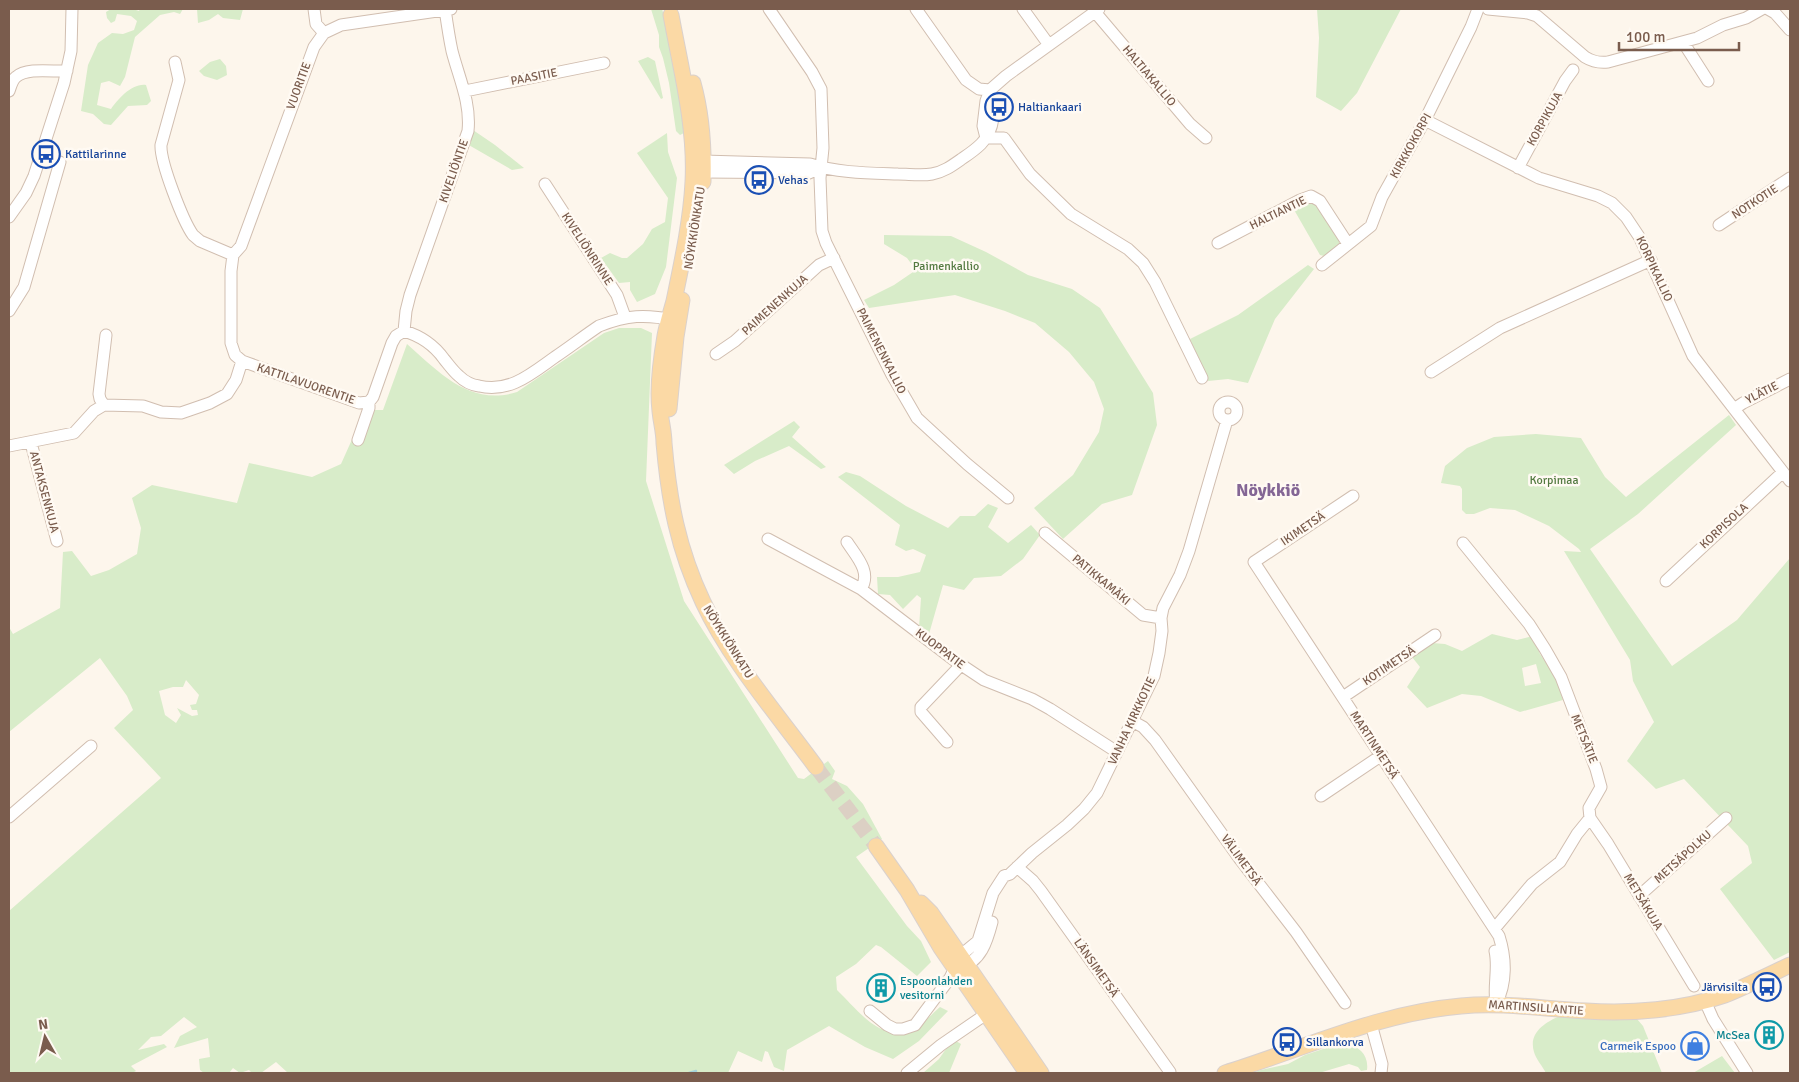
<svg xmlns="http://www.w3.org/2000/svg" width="1799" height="1082" font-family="Signika,sans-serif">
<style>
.green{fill:#d8ecc9;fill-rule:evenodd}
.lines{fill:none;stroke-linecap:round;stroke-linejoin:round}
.stream{stroke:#a5d3da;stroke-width:2.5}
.major-tunnel{stroke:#dcd0c4;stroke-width:15;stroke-dasharray:15 8;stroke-linecap:butt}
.minor-casing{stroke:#d1beb0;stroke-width:13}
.major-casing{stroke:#dad1cd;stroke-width:17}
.minor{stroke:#fff;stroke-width:11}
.major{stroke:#fbd9a5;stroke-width:15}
.labels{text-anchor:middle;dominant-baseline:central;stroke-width:5;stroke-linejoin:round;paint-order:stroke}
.street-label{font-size:12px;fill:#7a5c4d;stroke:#fffaf3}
.transit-label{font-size:12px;fill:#164399;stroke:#fffaf3;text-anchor:start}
.park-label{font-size:12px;fill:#537a41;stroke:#fffaf3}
.culture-label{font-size:12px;fill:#0d838f;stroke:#fffaf3;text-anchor:start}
.shop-label{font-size:12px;fill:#366cbe;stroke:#fffaf3;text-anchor:end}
.district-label{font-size:18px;font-weight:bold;fill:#846695;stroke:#fffaf3}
</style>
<rect width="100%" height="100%" fill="#fdf6ec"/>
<path class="green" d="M111,9H133L139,11L140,9H183L180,14L174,12L160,15L135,37L125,77L120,86L109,81L101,83L97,105L111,109C118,99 132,83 146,85L151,101L147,105L128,106L111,125L104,124L93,114L81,111L88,65L98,43L112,33L123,34L134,30L137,21L131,16L117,14L115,21L111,23L107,18L106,12Z
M197,9H243L240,20L223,18L218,14L209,20L198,23Z
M651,9H662C675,49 680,91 684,133L680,135L676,131L669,83L663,58L659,47V35Z
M1317,9H1401L1357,93L1341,111L1316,97L1319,38Z
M648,57L655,61L663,98L661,99L638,61Z
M220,59L226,66L227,75L217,80L204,76L199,71L210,62Z
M473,130L495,145L524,168L512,170L467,144Z
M667,133L668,152L677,178L666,267L655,294L637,302L630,290V282L619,283L601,258L610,253L622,258H627L643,244L652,229L665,222L668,198L637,153Z
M1308,201L1316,202L1339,236V244L1324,256L1320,255L1293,208Z
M884,235L951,236L986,252L1028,275L1072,289L1100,308L1153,393L1157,425L1132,495L1102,504L1063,539L1034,508L1073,475L1099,432L1104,409L1094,382L1069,352L1035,323L1005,311L955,295L869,308L864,300L894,285L916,270L907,258L884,244Z
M1308,265L1314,269L1275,319L1248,383L1228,379L1208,381L1190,339L1238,315Z
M619,328H641L652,333L646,481L684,601L798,778L804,779L828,761L835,771L832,779L847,786L863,804L882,839L856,857L907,926L921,941L931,962L917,976L881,947L876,945L856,964L836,977L837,990C857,1009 882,1045 913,1029C923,1024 932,1014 940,1007L948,1011L919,1041L893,1059L865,1047L829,1026L787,1050L784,1071L774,1067L768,1052L765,1051L762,1062L738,1051L728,1073H288L276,1062L261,1073H252L249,1070L240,1073L233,1068L229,1073H204L200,1070L199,1059L210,1057L208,1038L174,1048L180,1036L197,1027L184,1017L161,1036L151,1037L138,1050L164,1044L167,1047L131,1066L136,1071L132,1073H9V911L161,778L114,728L133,710L127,696L100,658L9,732V627L13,634L60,608L63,552L72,551L91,576L109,570L137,554L141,528L132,498L152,485L237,503L249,463L312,477L341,464L354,435L373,410H383L407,344C439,372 470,407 517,392L604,333ZM186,680L199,695L196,704L190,705L192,710H197L198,715L192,716L177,708L181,715L176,723L165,715L159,691L173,687H183Z
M1729,415L1736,425L1638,514L1590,549L1672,666L1737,620L1790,558V952L1774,960L1720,889L1752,863L1748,846L1684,779L1656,789L1627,761L1654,722L1633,681L1630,660L1564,551L1581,552L1579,549L1549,526L1515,510L1490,508L1474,514H1466L1462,510V489L1460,486L1441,483L1445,466L1467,448L1494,437L1536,434L1581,438L1605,477L1626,497Z
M794,421L800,427L792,437L826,467L821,469L789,446L755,461L734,474L724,465Z
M846,472L860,476L906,506L948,528L960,516H975L988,504L998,508L988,527L1008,543L1031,525L1040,535L1023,559L1001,576L974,578L964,590L943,585L929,634L919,628L921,598L917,595L903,609L890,595L878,594L877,577H898L920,572L926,555L913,549L906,551L895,545L900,525L838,477Z
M1492,634L1517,640L1533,636L1540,654L1555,676L1563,700L1520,712L1481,696L1462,694L1427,708L1407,687L1420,667L1412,657L1432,643L1445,644L1462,651ZM1536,664L1541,683L1525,686L1522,668Z
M1562,1015L1637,1019L1643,1026L1662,1073H1546C1543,1067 1536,1059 1534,1052C1528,1032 1546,1022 1562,1015Z
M956,1041L961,1044L949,1073H923L939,1059L946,1049Z
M1346,1044C1359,1046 1369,1055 1367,1070L1361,1071L1358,1067L1349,1064L1319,1073H1252L1261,1070L1288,1064L1305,1055L1323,1049Z
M1722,1056L1735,1073H1693Z"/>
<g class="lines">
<path class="stream" d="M689,1073L696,1071"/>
<path class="major-tunnel" d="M816,767L876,846"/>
<defs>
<path id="minor" d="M314,9L316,24L324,33
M769,9L812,72L821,89L823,148L820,178L822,231L826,243L892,375L917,418L967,464L1008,498
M916,9L966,80L979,89L990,90
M1023,9L1049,45
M1488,9L1528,13L1537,16L1585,57C1593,62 1599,63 1608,62L1697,38L1723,25L1746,18L1762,9
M1768,9L1775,13L1790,30
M1095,12L1190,124L1206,138
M1683,42L1708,81
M175,62L179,80L161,145C160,162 183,221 193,235L200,241L233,255L231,271V343L235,355L242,361L359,403L369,402L373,397L392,343L396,336L404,331C421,336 434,345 444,359C449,365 453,371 459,376C465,382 472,385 479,386C510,393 531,374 555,357C570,347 584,336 599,326C628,315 644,314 675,320
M9,91C11,86 12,80 16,77C27,67 54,72 67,71
M465,91L604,63
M1425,120L1539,178L1598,196L1612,203L1626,217L1640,238L1693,356L1790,481
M986,138H1004L1030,174L1071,214L1128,249L1143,263L1155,282L1202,378
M986,138L983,126L986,101L990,90L1006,76L1099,9
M697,164L703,161L810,164C838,173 868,173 898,174C909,174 921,176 932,174C944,172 953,165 963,158C969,154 976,149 981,144C995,130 996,107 990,90
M697,168L703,172L809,173L820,168
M1518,168L1565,81L1573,70
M545,184L617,295L625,317
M9,217L26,193L34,176L64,83L71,51L72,9
M1719,225L1790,178
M1218,243L1300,200L1311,196L1320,201L1348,244
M233,255L241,246L314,47L324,33L341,25L451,9
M1322,265L1371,226L1382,197L1425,120L1471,27L1478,9
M9,311L24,287L60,162
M404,331L406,311L410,295L468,131C471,103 459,78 452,51C449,37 447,23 445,9
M106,335L99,394L100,399L104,405L143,406L161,412L181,413L210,403L227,394L236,380L242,361
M716,354L735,341L819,265L834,258
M1431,372L1500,328L1651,260
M1219 411a9 9 0 1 1 18 0a9 9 0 1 1-18 0Z
M1734,409L1743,403L1790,379
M358,440L369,408V402
M31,443L57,541
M9,446L74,433L94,411L104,405
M1353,496L1254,562L1499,936C1506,958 1507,983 1496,1004
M1045,533L1143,615L1161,618
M768,539L861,589L954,660L984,680L1032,699L1050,709L1117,752
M847,542C856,556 872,572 861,589
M1463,543L1529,624L1545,649L1561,677L1596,769L1601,787L1589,808L1590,818L1577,834L1560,862L1532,884L1495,928
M1666,581L1783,472
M1343,697L1435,635
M1132,721L1143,727L1155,740L1239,858L1296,932L1345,1003
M947,742L921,712V707L961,665
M1321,796L1382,755
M9,817L91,746
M1590,818L1608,844L1694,986
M1017,867L1033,881L1041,891L1170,1072
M1639,896L1726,818
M1495,951C1499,968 1493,986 1496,1004
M960,967C981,962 987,941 992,922
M1705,1001L1713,1019L1747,1073
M870,1011L887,1025L895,1029H903L915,1025L950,978L961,955L978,941L993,893L1004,876L1010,874L1032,853L1067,825L1084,809L1097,793L1154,676L1159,653L1162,631L1161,618L1163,608L1180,575L1189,551L1227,420
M1371,1024L1382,1064L1381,1073
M907,1073L941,1045L992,1010"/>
<path id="major" d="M671,15C681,70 696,126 693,182C691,221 682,262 674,301C671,312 667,324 665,336C661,359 657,387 660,411C661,422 664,432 664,443C669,501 678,549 703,602C730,660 778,715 816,767
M693,83C702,115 704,148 703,182
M669,409L676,337L682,300
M876,846L907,890L941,948L1027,1073
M921,903L931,913L940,926L1041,1073
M1225,1073C1303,1049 1379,1013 1461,1006C1503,1002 1544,1009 1586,1011C1631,1014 1682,1010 1725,995C1747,986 1769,975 1790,965"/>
</defs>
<use href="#minor" class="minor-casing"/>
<use href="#major" class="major-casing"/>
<use href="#minor" class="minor"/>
<use href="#major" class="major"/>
</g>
<defs>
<symbol id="bus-ring" viewBox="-11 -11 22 22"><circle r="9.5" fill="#fffaf3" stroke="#1a4fb4" stroke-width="1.5"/><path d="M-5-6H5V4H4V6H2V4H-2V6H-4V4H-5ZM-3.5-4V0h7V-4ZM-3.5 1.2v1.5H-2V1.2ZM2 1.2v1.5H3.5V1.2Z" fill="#1a4fb4"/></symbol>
<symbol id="building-ring" viewBox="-11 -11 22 22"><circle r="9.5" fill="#fffaf3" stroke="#0f9aa8" stroke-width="1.5"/><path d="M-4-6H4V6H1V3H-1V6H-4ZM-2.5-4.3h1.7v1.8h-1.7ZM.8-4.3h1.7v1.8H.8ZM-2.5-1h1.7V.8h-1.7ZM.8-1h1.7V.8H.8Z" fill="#0f9aa8"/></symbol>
<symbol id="shop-ring" viewBox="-11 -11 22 22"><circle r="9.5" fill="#fffaf3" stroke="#3f7fe0" stroke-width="1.5"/><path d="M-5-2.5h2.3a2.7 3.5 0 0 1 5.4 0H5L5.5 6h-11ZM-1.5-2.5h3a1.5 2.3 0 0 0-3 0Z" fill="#3f7fe0"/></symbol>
</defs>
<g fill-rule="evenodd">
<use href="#bus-ring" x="983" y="91" width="32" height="32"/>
<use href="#bus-ring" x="30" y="138" width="32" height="32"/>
<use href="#bus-ring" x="743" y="164" width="32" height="32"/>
<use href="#bus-ring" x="1751" y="971" width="32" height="32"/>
<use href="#building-ring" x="865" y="972" width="32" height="32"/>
<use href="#building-ring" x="1753" y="1019" width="32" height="32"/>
<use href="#bus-ring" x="1271" y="1026" width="32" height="32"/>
<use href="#shop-ring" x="1679" y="1030" width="32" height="32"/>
</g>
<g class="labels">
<g class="street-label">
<text transform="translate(1149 76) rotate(50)">HALTIAKALLIO</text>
<text transform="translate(534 77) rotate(-11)">PAASITIE</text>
<text transform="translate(299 86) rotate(-70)">VUORITIE</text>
<text transform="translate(1545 119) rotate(-61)">KORPIKUJA</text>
<text transform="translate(1411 146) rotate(-61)">KIRKKOKORPI</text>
<text transform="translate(454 171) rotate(-71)">KIVELIÖNTIE</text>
<text transform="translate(1755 202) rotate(-33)">NOTKOTIE</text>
<text transform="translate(1278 213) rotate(-26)">HALTIANTIE</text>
<text transform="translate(695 228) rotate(-81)">NÖYKKIÖNKATU</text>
<text transform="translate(587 249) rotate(57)">KIVELIÖNRINNE</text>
<text transform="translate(1654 269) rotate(65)">KORPIKALLIO</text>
<text transform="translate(775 305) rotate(-42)">PAIMENENKUJA</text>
<text transform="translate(881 351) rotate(63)">PAIMENENKALLIO</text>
<text transform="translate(306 384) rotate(19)">KATTILAVUORENTIE</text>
<text transform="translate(1762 393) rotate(-27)">YLÄTIE</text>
<text transform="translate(44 492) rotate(75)">ANTAKSENKUJA</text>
<text transform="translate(1724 526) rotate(-43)">KORPISOLA</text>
<text transform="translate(1303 529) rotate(-34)">IKIMETSÄ</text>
<text transform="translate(1101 580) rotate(40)">PATIKKAMÄKI</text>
<text transform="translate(728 642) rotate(58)">NÖYKKIÖNKATU</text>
<text transform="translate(940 649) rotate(37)">KUOPPATIE</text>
<text transform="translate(1389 666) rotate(-34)">KOTIMETSÄ</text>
<text transform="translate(1132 721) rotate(-65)">VANHA KIRKKOTIE</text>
<text transform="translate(1584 739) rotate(68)">METSÄTIE</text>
<text transform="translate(1374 745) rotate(57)">MARTINMETSÄ</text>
<text transform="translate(1683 857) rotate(-42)">METSÄPOLKU</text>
<text transform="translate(1241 860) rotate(54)">VÄLIMETSÄ</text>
<text transform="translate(1643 902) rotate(59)">METSÄKUJA</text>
<text transform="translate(1096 968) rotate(55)">LÄNSIMETSÄ</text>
<text transform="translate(1536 1008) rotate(4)">MARTINSILLANTIE</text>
</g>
<g class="transit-label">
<text x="1018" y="107">Haltiankaari</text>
<text x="65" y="154">Kattilarinne</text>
<text x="778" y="180">Vehas</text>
<text x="1748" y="987" text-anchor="end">Järvisilta</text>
<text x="1306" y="1042">Sillankorva</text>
</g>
<g class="park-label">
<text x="946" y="266">Paimenkallio</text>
<text x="1554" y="480">Korpimaa</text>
</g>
<g class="culture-label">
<text x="900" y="981">Espoonlahden<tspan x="900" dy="14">vesitorni</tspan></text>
<text x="1750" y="1035" text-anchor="end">McSea</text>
</g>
<g class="shop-label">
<text x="1676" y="1046">Carmeik Espoo</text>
</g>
<g class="district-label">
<text x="1268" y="490">Nöykkiö</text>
</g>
</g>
<rect width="1799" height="1082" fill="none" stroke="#7a5c4d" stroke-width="20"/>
<g transform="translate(45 1037) rotate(352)" stroke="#fffaf3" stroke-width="4" paint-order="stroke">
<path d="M0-4L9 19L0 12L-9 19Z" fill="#7a5c4d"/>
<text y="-8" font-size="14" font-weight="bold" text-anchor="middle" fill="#7a5c4d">N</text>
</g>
<path d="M1619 42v8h120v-8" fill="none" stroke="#7a5c4d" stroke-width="2.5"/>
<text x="1626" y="42" font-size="15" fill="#7a5c4d" stroke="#fffaf3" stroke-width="4" paint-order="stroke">100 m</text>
</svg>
